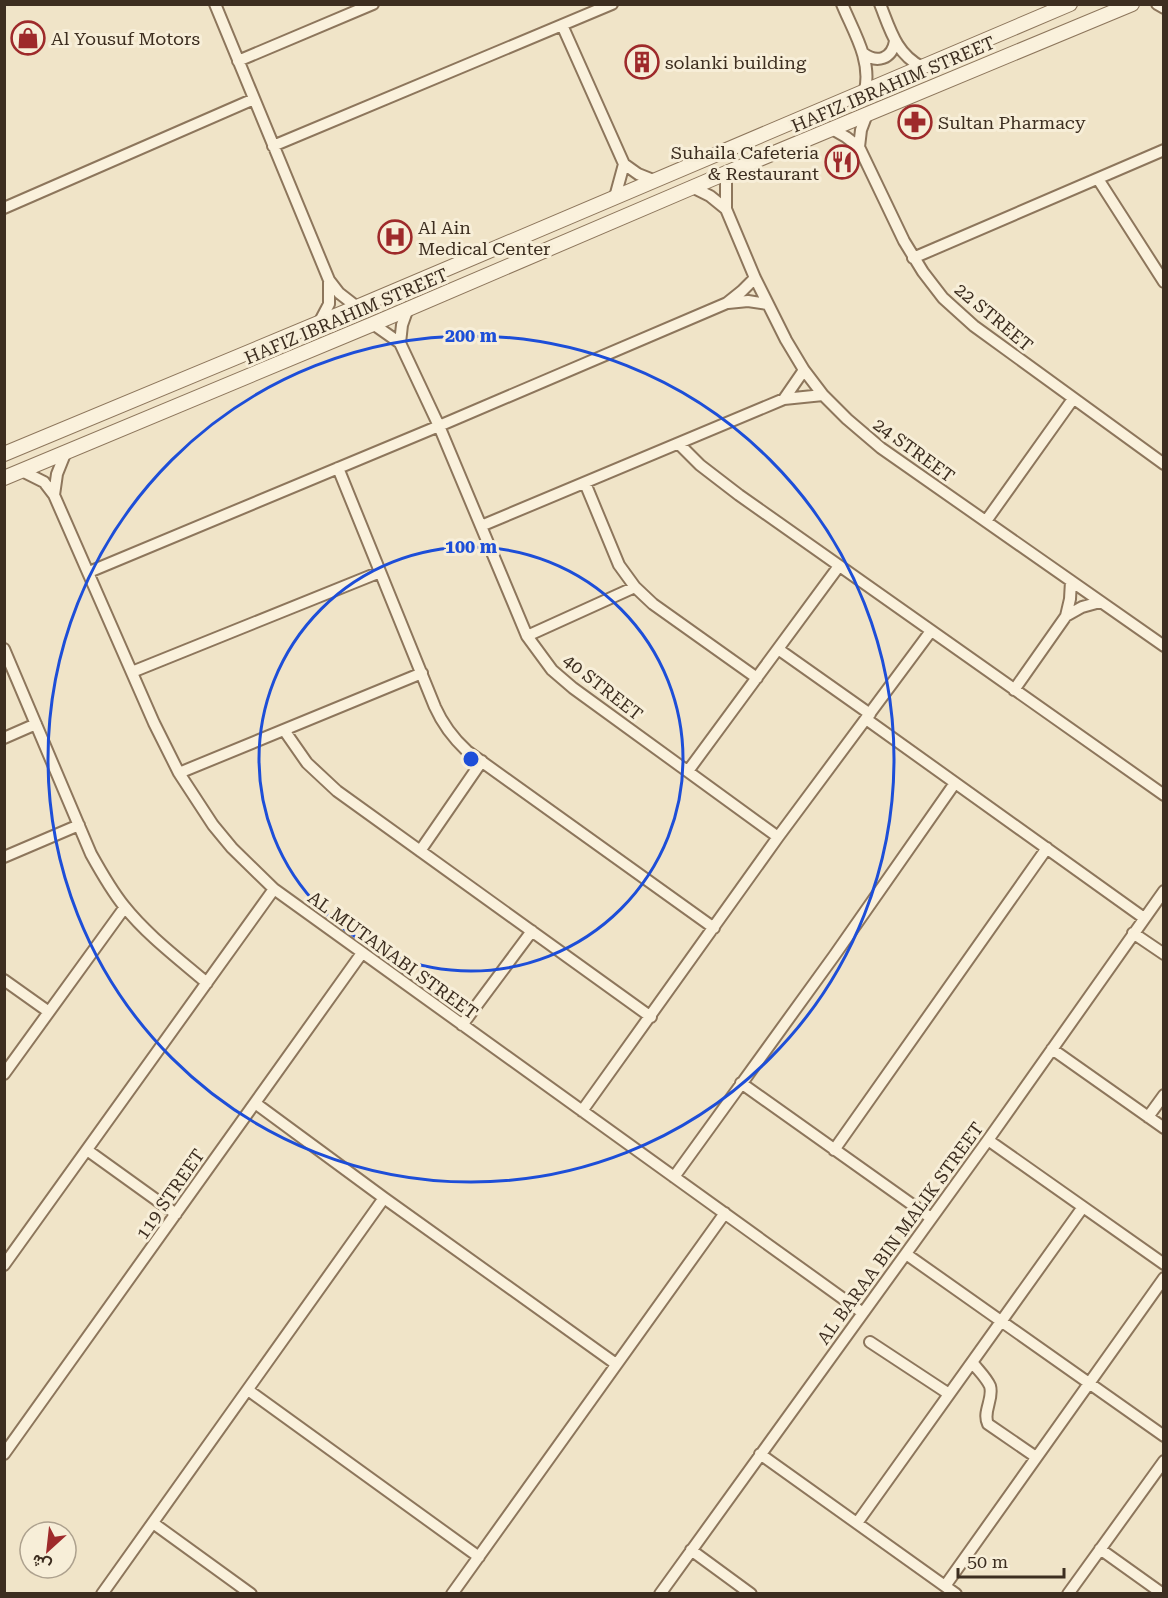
<svg xmlns="http://www.w3.org/2000/svg" width="1168" height="1598" font-family="'Roboto Serif',Vazirmatn,serif">
<style>
.lines{fill:none;stroke-linecap:round;stroke-linejoin:round}
.minor-casing{stroke:#8d765c;stroke-width:14}
.tertiary-casing{stroke:#8d765c;stroke-width:16}
.minor{stroke:#faf1dc;stroke-width:10}
.tertiary{stroke:#faf1dc;stroke-width:14}
.ring{fill:none;stroke:#1d4ed8;stroke-width:3}
.labels{text-anchor:middle;dominant-baseline:central;stroke-width:6;stroke-linejoin:round;paint-order:stroke}
.poi-label{font-size:18px;fill:#3d2e20;stroke:#f7eed8;text-anchor:start}
.street-label{font-size:18px;fill:#3d2e20;stroke:#f7eed8}
.centre{fill:#1d4ed8;stroke:#f7eed8;stroke-width:3}
.ring-label{font-size:18px;text-anchor:middle;font-weight:bold;fill:#1d4ed8;stroke:#f7eed8;stroke-width:6;stroke-linejoin:round;paint-order:stroke}
</style>
<rect width="100%" height="100%" fill="#f0e4c8"/>
<g class="lines">
<defs>
<path id="minor" d="M215,4L329,280L339,293L357,307
M842,4C853,31 872,60 865,90
M880,4C890,29 896,54 922,67
M1157,4L1164,8
M562,25L624,164L638,174L653,180
M863,53C877,64 892,59 895,41
M238,61L373,4
M832,129L846,137L859,147L904,241L923,272L943,298L974,326L1164,464
M273,146L612,4
M859,147L861,130L867,114
M726,173V209L755,278L786,340L804,370L823,395L847,419L881,448L1164,646
M1098,179L1164,282
M692,187L710,196L726,209
M615,197L624,164
M4,208L254,99
M913,258L1164,150
M728,303L748,301L767,304
M319,323L329,304V280
M373,324L400,343L439,426L527,636L552,670L573,688L778,837
M400,343L402,325L408,308
M784,399L804,370
M679,444L700,465L739,495L1164,795
M338,468L435,707C443,725 453,738 467,751L714,928
M22,471L44,482L54,495L154,723L179,773L213,825L232,848L274,889L863,1313
M585,483L619,565L635,587L653,604L757,678
M54,495L57,474L65,454
M986,521L1073,399
M481,526L784,399L823,395
M89,572L439,426L727,303L742,291L755,278
M1066,616L1082,607L1100,602
M527,636L635,587
M4,649L91,854C101,872 111,890 124,906C147,935 179,959 207,983
M778,649L870,714
M132,672L380,572
M1014,690L1066,616L1070,599L1071,581
M866,719L1144,918
M284,730L307,763L337,791L651,1017
M4,738L36,724
M688,771L839,566
M179,773L422,673
M420,851L482,761
M4,857L79,825
M1133,933L1164,954
M4,980L49,1012
M462,1025L532,931
M1052,1049L1164,1128
M4,1074L125,907
M741,1083L931,1218
M255,1103L384,1198L616,1364
M582,1111L778,837L931,631
M1148,1117L1164,1095
M988,1140L1164,1264
M87,1150L176,1214
M834,1150L1047,848
M674,1177L834,956L955,783
M906,1254L1164,1436
M4,1265L274,889
M870,1342L949,1394
M972,1362C977,1369 986,1377 990,1386C994,1399 982,1412 988,1424L1036,1457
M248,1390L479,1557
M4,1454L362,953
M760,1454L956,1594
M153,1523L251,1594
M857,1523L1083,1207
M1100,1549L1163,1594
M691,1550L751,1594
M945,1586L1164,1278
M102,1594L384,1198
M452,1594L725,1213
M660,1594L988,1140L1164,891
M1068,1594L1164,1461"/>
<path id="tertiary" d="M4,454L357,307L1070,4
M4,478L373,324L726,173L1132,4"/>
</defs>
<use href="#minor" class="minor-casing"/>
<use href="#tertiary" class="tertiary-casing"/>
<use href="#minor" class="minor"/>
<use href="#tertiary" class="tertiary"/>
</g>
<g class="ring">
<circle cx="471" cy="759" r="212"/>
<circle cx="471" cy="759" r="423"/>
</g>
<defs>
<symbol id="shop-ring" viewBox="-11 -11 22 22"><circle r="9.5" fill="#f7eed8" stroke="#9e2a2b" stroke-width="1.5"/><path d="M-5-2.5h2.3a2.7 3.5 0 0 1 5.4 0H5L5.5 6h-11ZM-1.5-2.5h3a1.5 2.3 0 0 0-3 0Z" fill="#9e2a2b"/></symbol>
<symbol id="building-ring" viewBox="-11 -11 22 22"><circle r="9.5" fill="#f7eed8" stroke="#9e2a2b" stroke-width="1.5"/><path d="M-4-6H4V6H1V3H-1V6H-4ZM-2.5-4.3h1.7v1.8h-1.7ZM.8-4.3h1.7v1.8H.8ZM-2.5-1h1.7V.8h-1.7ZM.8-1h1.7V.8H.8Z" fill="#9e2a2b"/></symbol>
<symbol id="pharmacy-ring" viewBox="-11 -11 22 22"><circle r="9.5" fill="#f7eed8" stroke="#9e2a2b" stroke-width="1.5"/><path d="M-2-6h4v4h4v4h-4v4h-4v-4h-4v-4h4Z" fill="#9e2a2b"/></symbol>
<symbol id="restaurant-ring" viewBox="-11 -11 22 22"><circle r="9.5" fill="#f7eed8" stroke="#9e2a2b" stroke-width="1.5"/><path d="M-5-6h1v4h1v-4h1v4h1v-4h1v5L-1.5 .5V6h-2V.5L-5-1ZM5-6V6H3V1.5H1.5Q1.5-4 5-6Z" fill="#9e2a2b"/></symbol>
<symbol id="hospital-ring" viewBox="-11 -11 22 22"><circle r="9.5" fill="#f7eed8" stroke="#9e2a2b" stroke-width="1.5"/><path d="M-5-5h3v3.5h4V-5h3V5h-3V1.5h-4V5h-3Z" fill="#9e2a2b"/></symbol>
</defs>
<g fill-rule="evenodd">
<use href="#shop-ring" x="9" y="19" width="38" height="38"/>
<use href="#building-ring" x="623" y="43" width="38" height="38"/>
<use href="#pharmacy-ring" x="896" y="103" width="38" height="38"/>
<use href="#restaurant-ring" x="823" y="143" width="38" height="38"/>
<use href="#hospital-ring" x="376" y="218" width="38" height="38"/>
</g>
<g class="labels">
<g class="poi-label">
<text x="51" y="38">Al Yousuf Motors</text>
<text x="665" y="62">solanki building</text>
<text x="938" y="122">Sultan Pharmacy</text>
<text x="819" y="152" text-anchor="end">Suhaila Cafeteria<tspan x="819" dy="21">&amp; Restaurant</tspan></text>
<text x="418" y="227">Al Ain<tspan x="418" dy="21">Medical Center</tspan></text>
</g>
<g class="street-label">
<text transform="translate(893 84) rotate(-23)">HAFIZ IBRAHIM STREET</text>
<text transform="translate(346 316) rotate(-23)">HAFIZ IBRAHIM STREET</text>
<text transform="translate(994 317) rotate(40)">22 STREET</text>
<text transform="translate(914 450) rotate(36)">24 STREET</text>
<text transform="translate(603 687) rotate(38)">40 STREET</text>
<text transform="translate(393 955) rotate(36)">AL MUTANABI STREET</text>
<text transform="translate(170 1194) rotate(-55)">119 STREET</text>
<text transform="translate(900 1233) rotate(-54)">AL BARAA BIN MALIK STREET</text>
</g>
</g>
<circle cx="471" cy="759" r="9" class="centre"/>
<g class="ring-label">
<text x="471" y="342">200 m</text>
<text x="471" y="553">100 m</text>
</g>
<rect width="1168" height="1598" fill="none" stroke="#3d2e20" stroke-width="12"/>
<g transform="translate(48 1550) rotate(207)"><circle r="28" fill="#f7eed8" stroke="#ada18e" stroke-width="1.5"/>
<path d="M0-4.5L10 22L0 15L-10 22Z" fill="#9e2a2b"/>
<text y="-9" font-size="16" font-weight="bold" text-anchor="middle" fill="#3d2e20">ش</text>
</g>
<path d="M958 1568v9h106v-9" fill="none" stroke="#3d2e20" stroke-width="3"/>
<text x="967" y="1568" font-size="18" fill="#3d2e20" stroke="#f7eed8" stroke-width="4.5" paint-order="stroke">50 m</text>
</svg>
